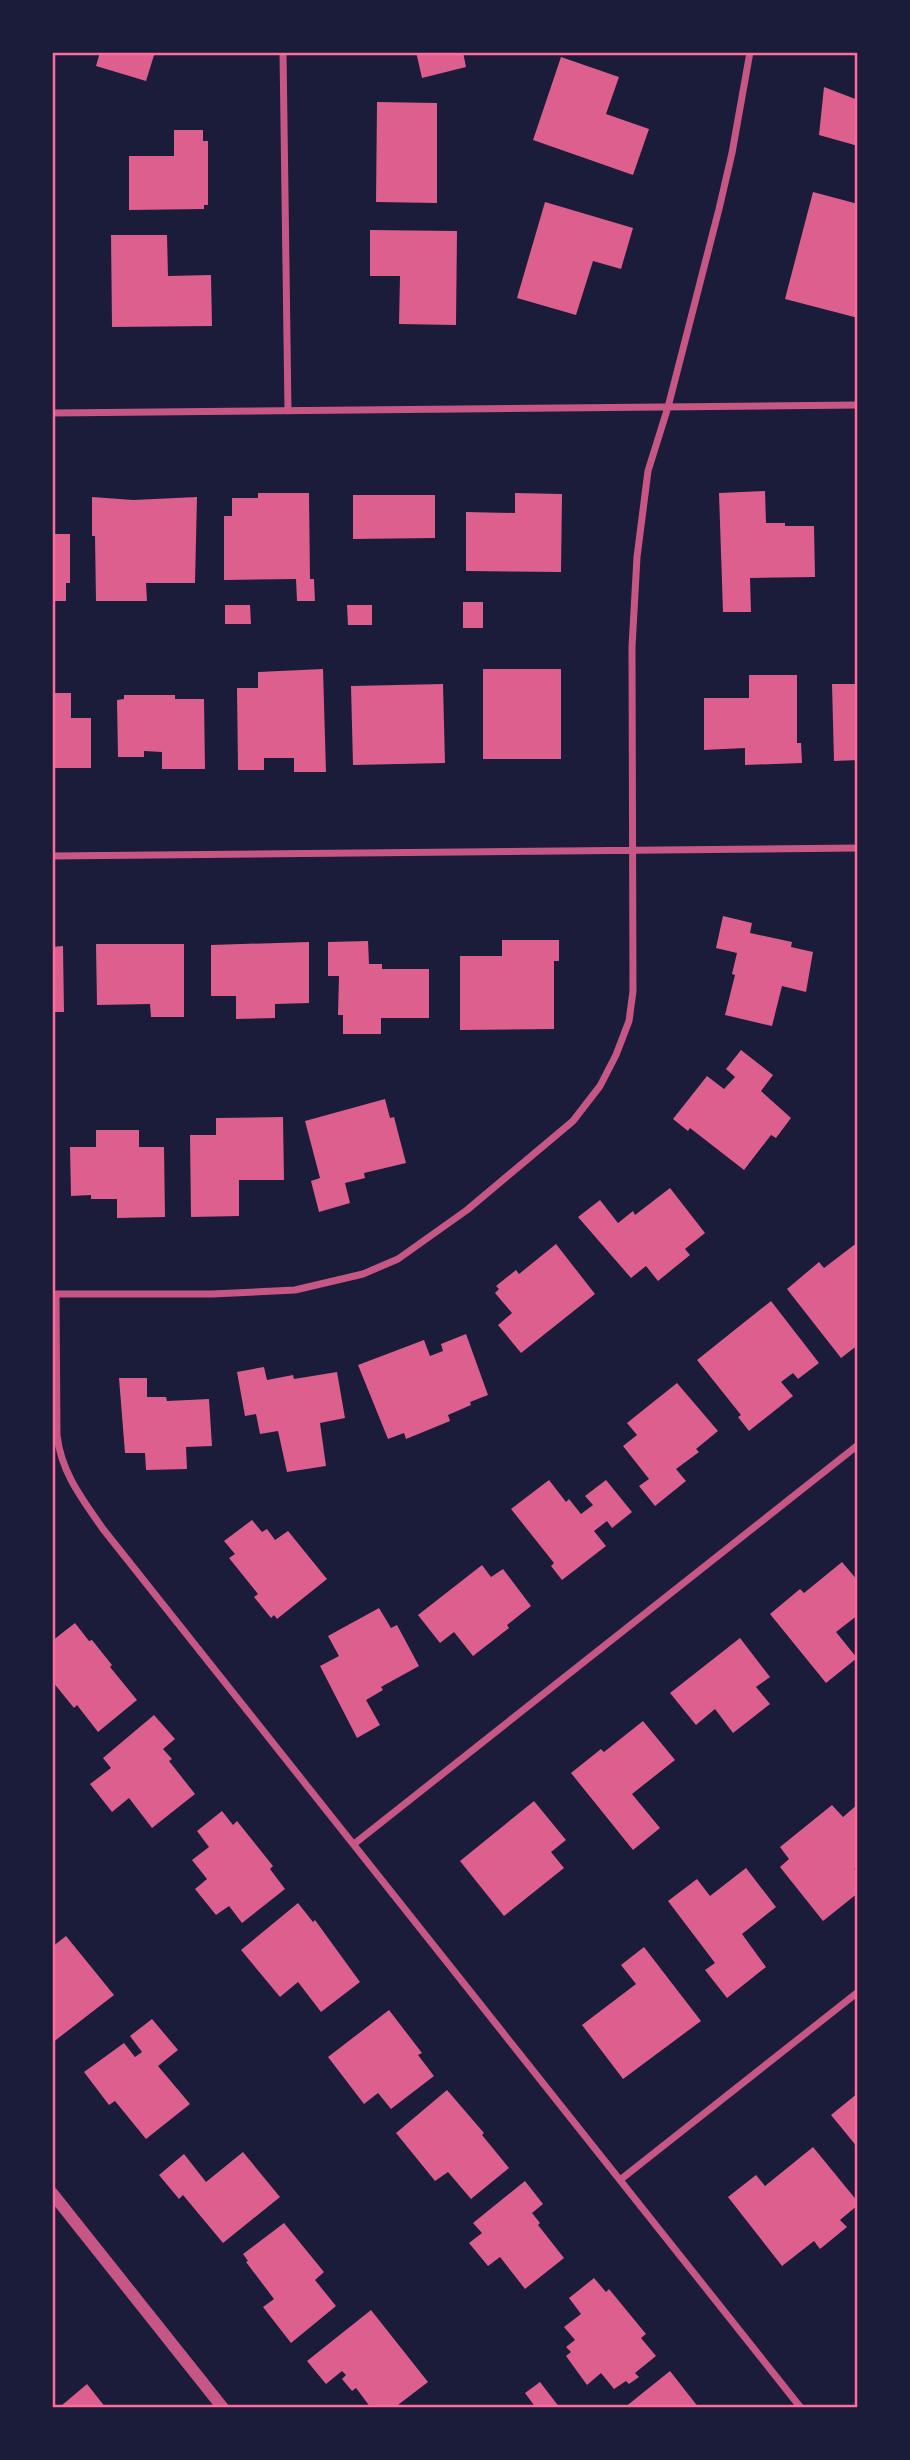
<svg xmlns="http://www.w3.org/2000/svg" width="910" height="2460" font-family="'Open Sans',sans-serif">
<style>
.building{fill:#dd5f8e}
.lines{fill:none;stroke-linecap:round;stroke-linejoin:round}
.minor{stroke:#c65784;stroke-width:7}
.tertiary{stroke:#c65784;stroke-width:12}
.neatline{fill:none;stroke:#ff6b9d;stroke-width:2.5}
</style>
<rect width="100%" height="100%" fill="#1b1b3a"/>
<path class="building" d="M100,52H155L146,81L96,66Z
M416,52H463L466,67L422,78Z
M561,57L619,77L606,114L649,129L633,175L533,140Z
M824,87L858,100V146L819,135Z
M377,102L437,103V203L376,202Z
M174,130H203V141H208V205H204V209L129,210V156H174Z
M813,192L858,204V318L785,299Z
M545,202L633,228L621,269L593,261L576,315L517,298Z
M370,230L457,231L456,325L399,324L400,276H370Z
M111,235H167L168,276L211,275L212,326L112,327Z
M765,491L766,523H785V526H814L815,577L750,578L751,612H723L719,493Z
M258,493H309L310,579H314L315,601H297L296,579L224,580V516H232V498H258Z
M515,493L562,494L561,572L466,571V512L515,513Z
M353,495H435V538L353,539Z
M92,497L133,500L197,497L195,583H146L147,601H96L95,536H92Z
M52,534H70V583H66V601H52Z
M463,602H483V628H463Z
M225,605H250L251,624H225Z
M347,605H372V625H348Z
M323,669L326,772H294V758H264V770H238L237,688H258V672Z
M483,669H561V759H483Z
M749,675H797V743H801L802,763L745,765V748L704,750V698H749Z
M443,684L445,763L353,765L351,686Z
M832,684H858V760L834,761Z
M52,693H71V718H91V768H52Z
M124,695H175V699H204L205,769H162V752L144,751V757H118L117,700L124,699Z
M723,916L752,923L750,933L792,942L791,947L813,952L806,992L782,986L772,1026L725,1015L735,975L732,974L737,953L716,948Z
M502,940H559V961H554V1029L460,1030V956H502Z
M368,941L369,964H382V969H429V1018H381V1034H343V1015H338L339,976H328V942Z
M309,942V1003L275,1004V1018L236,1019V996H211V945Z
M96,944H184V1017H151L150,1004L97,1005Z
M63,946L64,1012H52V947Z
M741,1050L773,1075L761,1091L791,1118L776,1138L771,1135L744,1170L690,1128L688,1131L673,1119L707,1076L724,1089L735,1077L726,1069Z
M385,1099L390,1118L394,1117L406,1163L364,1173L365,1178L345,1183L350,1203L319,1212L311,1181L320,1178L305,1121Z
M283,1117L284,1180H239V1216L191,1217L190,1135H216V1118Z
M96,1130H139V1147H164L165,1217L117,1218V1199H91V1195L71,1196L70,1147H96Z
M670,1188L705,1233L685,1249L690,1255L658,1281L646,1266L631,1278L578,1217L600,1200L618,1223L633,1211L635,1215Z
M858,1242V1345L841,1358L787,1289L819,1262L824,1268Z
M556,1244L595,1294L521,1353L498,1325L512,1313L495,1293L499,1289L496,1286L516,1270L519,1274Z
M771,1301L819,1363L798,1379L793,1373L781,1382L793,1396L749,1431L738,1417L741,1415L697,1360Z
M466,1334L488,1395L470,1402L471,1405L448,1415L450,1421L406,1439L404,1433L388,1439L358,1365L424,1340L430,1356L443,1351L441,1344Z
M264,1367L267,1380L293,1375L294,1379L337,1372L345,1418L320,1423L326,1466L287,1472L278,1431L260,1434L256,1414L245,1416L237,1372Z
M119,1378H147V1397H166L167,1401L209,1399L212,1446L186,1447L187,1469L146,1470L145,1453H125Z
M677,1383L718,1431L696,1449L699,1452L676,1469L686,1481L655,1506L639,1486L649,1479L623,1446L637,1435L627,1423Z
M549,1480L566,1502L569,1499L581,1514L593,1505L585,1496L606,1480L632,1512L612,1528L607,1521L594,1531L606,1546L562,1580L551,1566L554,1563L511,1509Z
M252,1520L262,1532L267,1529L275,1540L288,1531L327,1579L277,1619L274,1615L271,1618L254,1597L258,1594L229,1558L235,1554L224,1541Z
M842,1562L858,1581V1615L836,1632L857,1658L826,1683L770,1614L800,1589L804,1593Z
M482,1565L491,1577L503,1569L531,1606L507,1625L509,1628L473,1656L454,1632L440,1643L418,1615Z
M379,1608L391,1628L397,1625L419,1666L381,1687L383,1690L366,1700L380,1725L357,1738L320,1666L339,1656L328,1636Z
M75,1623L89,1641L92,1640L112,1665L110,1667L137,1700L98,1732L77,1705L74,1708L52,1681V1641Z
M740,1638L770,1677L756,1687L770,1704L733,1733L715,1709L696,1725L670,1693Z
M154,1715L175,1739L163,1749L172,1759L169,1761L195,1794L152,1828L129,1798L112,1812L90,1784L111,1768L103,1758Z
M643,1721L675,1760L632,1794L660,1828L633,1850L571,1773L601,1749L604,1752Z
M534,1801L566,1840L551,1852L564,1868L504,1916L460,1861Z
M858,1804V1866L854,1869L858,1874V1893L823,1921L780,1867L789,1859L780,1847L832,1805L843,1817Z
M222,1811L233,1825L237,1821L273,1866L270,1869L285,1889L242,1923L229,1906L216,1915L195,1889L207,1879L192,1860L209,1847L197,1831Z
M746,1868L776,1907L742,1934L766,1967L727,1998L705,1970L715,1963L668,1901L697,1879L710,1896Z
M298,1903L313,1922L315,1920L360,1982L321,2012L298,1982L280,1997L241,1950Z
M66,1936L114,1995L52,2043V1947Z
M644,1947L701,2021L623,2079L582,2025L636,1984L621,1965Z
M389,2010L422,2053L418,2055L434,2076L391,2109L378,2093L364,2104L328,2057Z
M152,2019L178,2050L158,2066L190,2104L146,2139L115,2101L109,2105L84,2072L124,2043L135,2057L142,2052L130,2036Z
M447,2090L484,2133L482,2135L509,2168L471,2199L448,2172L435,2181L396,2133Z
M858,2093V2148L831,2115Z
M813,2147L858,2202V2205L840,2220L847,2227L820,2249L814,2241L782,2266L728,2197L756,2175L765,2186Z
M243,2152L280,2197L223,2243L183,2195L179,2199L159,2175L184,2154L206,2182Z
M525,2181L543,2204L532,2213L540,2223L538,2225L564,2258L525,2289L500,2257L488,2266L469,2243L482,2233L473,2223Z
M284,2223L324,2272L315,2280L336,2306L291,2343L263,2307L274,2299L246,2262L248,2261L243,2254Z
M594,2278L606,2292L609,2289L646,2334L641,2338L656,2356L635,2373L639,2377L629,2384L626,2381L614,2389L601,2373L587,2385L566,2356L571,2352L566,2347L575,2340L564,2327L581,2314L569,2298Z
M371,2310L428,2382L394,2408H371L356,2388L352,2391L342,2379L346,2375L342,2371L326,2384L307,2361Z
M670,2371L699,2408H624Z
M540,2382L560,2408H536L525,2393Z
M87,2384L106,2408H62L61,2406Z"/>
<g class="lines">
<path class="minor" d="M283,52L288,411
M52,413L858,405
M52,856L858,848
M52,1294H212L295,1290L363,1274L398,1259L467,1210L573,1121L600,1086L616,1055L629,1021L633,991L632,647L637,557L648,471L668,407L719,209L732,153L750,52
M56,1294L57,1435C61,1472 82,1499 103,1529L801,2408
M354,1844L858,1445
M620,2180L858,1992"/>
<path class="tertiary" d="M52,2193L223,2408"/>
</g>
<rect width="910" height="2460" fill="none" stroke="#1b1b3a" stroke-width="108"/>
<rect x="54" y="54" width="802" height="2352" class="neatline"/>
</svg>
